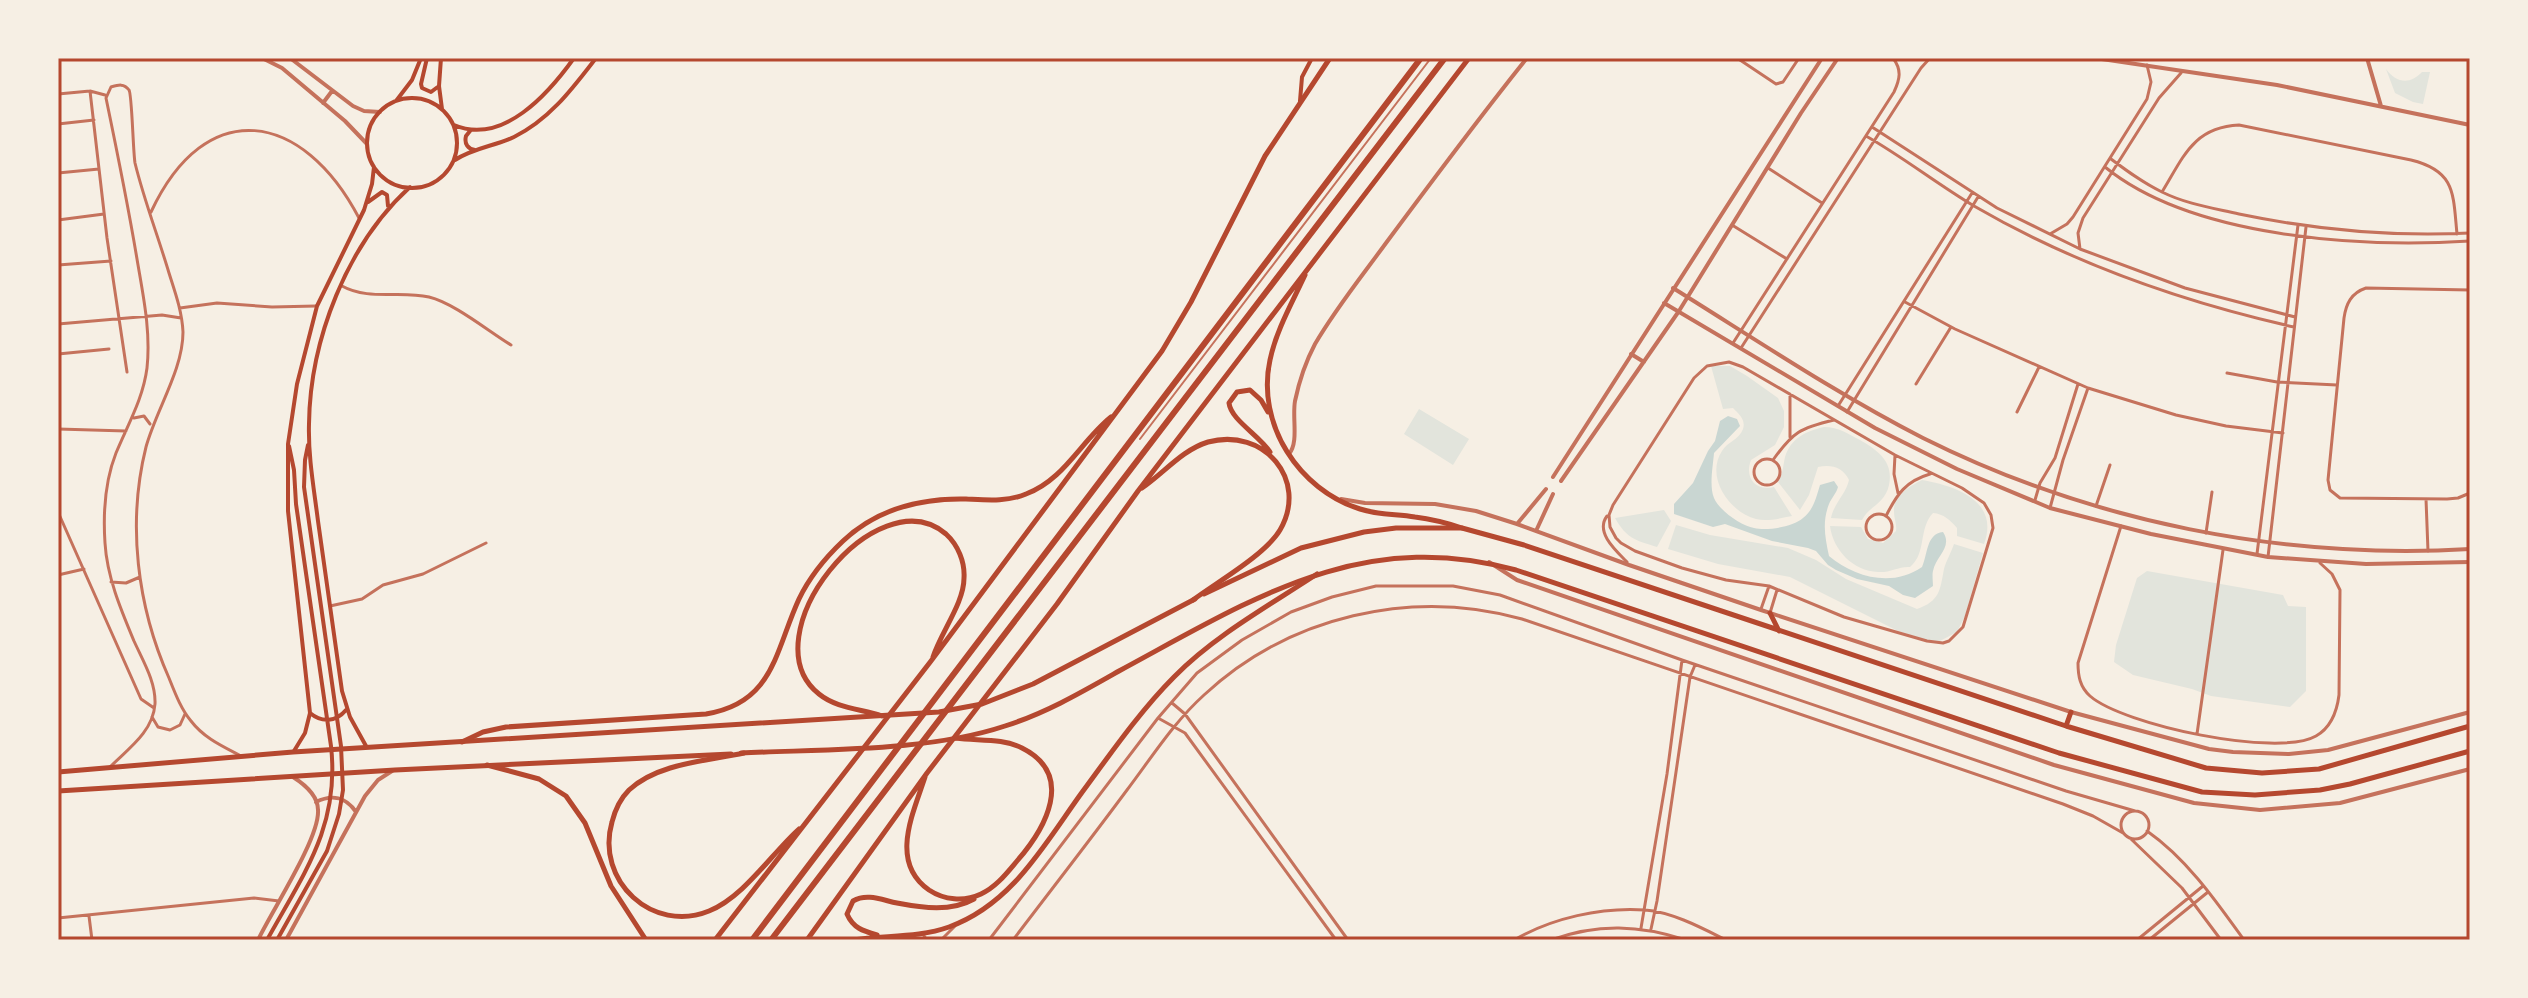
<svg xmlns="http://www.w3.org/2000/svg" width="2528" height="998" font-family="'IBM Plex Sans',sans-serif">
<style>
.green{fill:#e2e4dc}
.water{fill:#c9d6d2}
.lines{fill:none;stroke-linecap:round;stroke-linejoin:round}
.service{stroke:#c5725c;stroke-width:2}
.minor{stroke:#c5725c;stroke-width:3}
.tertiary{stroke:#c5725c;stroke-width:4}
.secondary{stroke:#b5482f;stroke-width:4}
.primary{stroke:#b5482f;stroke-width:5}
.trunk{stroke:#b5482f;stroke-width:5}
.motorway{stroke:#b5482f;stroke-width:6}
.neatline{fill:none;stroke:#b5482f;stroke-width:3}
</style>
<rect width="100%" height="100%" fill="#f6efe4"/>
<path class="green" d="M2386,69C2396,83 2410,85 2422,72H2430L2423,104L2413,102L2395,93Z
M1711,366H1730L1747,376L1778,398L1784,411V427L1775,445L1751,460C1744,478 1756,492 1774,487L1792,516C1781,518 1767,522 1756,519C1729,512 1705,477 1722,451C1727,442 1739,440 1743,429C1746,420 1739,414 1733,408L1723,409Z
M1419,409L1469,439L1453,465L1404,434Z
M1824,427C1839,427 1848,434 1860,440C1877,450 1894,461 1889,485C1885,504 1869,506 1862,520L1831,518C1834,503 1846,494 1849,480C1843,467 1831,464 1818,467L1809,495L1800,510L1778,482C1783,474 1783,466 1785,457C1791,438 1806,431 1824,427Z
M1922,480C1956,486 2000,501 1984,544L1957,536V528C1950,520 1944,514 1933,513C1918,529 1927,553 1910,567C1899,566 1890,573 1878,572C1853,571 1833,550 1830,526L1861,527L1868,539L1883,543L1896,531C1897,524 1894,519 1894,512C1893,495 1909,487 1922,480Z
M1664,510L1671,521L1657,547C1635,540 1627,539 1615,518Z
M1676,525L1710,535L1788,548L1816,560L1846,579L1917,609C1940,601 1940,590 1944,569C1946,561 1951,553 1954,544L1983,553L1965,616L1957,632L1940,641H1930L1898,631L1790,577L1718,564L1668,549Z
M2147,571L2283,595L2288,606L2306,607V691L2290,707L2211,696L2192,689L2133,675L2114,662L2116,645L2137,578Z"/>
<path class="water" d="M1728,416L1737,419L1740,426L1714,453C1713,466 1709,486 1714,498C1719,510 1741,526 1754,528C1767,531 1793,527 1803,518C1814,509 1816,498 1820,485L1834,481L1838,487C1836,494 1832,497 1829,504C1822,522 1825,537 1829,556C1854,577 1892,588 1922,567C1928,554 1926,534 1943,532C1953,547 1936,556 1933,571C1932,574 1933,583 1933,586L1915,598L1903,595L1889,586L1857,579L1836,570L1828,565L1816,551L1808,548L1772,541L1725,524L1713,527L1674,514V504L1693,483L1708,451L1715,441L1720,421Z"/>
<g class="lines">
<path class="service" d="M1140,439L1431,58"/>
<path class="minor" d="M1737,58L1776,84L1783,82L1799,58
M90,91L107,238L127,372
M58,94L90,91L105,95
M58,124L94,120
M1872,127L1997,208L2080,249L2185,288L2295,317
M1866,136C1903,157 1937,184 1974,206C2072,263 2183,302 2294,327
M2111,159C2127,171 2143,183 2162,192C2186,204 2213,208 2239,214C2316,230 2391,237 2470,233
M2105,167C2192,238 2362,248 2470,241
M1768,168L1822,203
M58,173L99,169
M2162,192C2183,158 2193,127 2239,125L2411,160C2456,171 2453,194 2457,234
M151,212C206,94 303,111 359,218
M58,220L104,214
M1732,225L1787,259
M2050,234L2067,224L2073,217L2147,99L2151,82L2147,65
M2080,249L2078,233L2083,218L2159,98L2181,73
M58,265L111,261
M342,286C369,301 400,290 429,297C454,303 488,331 511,345
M2470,290L2366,288C2351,293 2346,304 2344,318L2328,480L2330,490L2340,498L2447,499L2458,498L2470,493
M1905,302L1955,329L2088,388L2176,415L2226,426L2283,433
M180,308L217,303L272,307L316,306
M58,324L162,315L181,318
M1733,343L1894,92C1900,79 1902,70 1893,58
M1741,348L1921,68L1930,58
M58,354L109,349
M1729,362L1743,367L1895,455L1962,488L1984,503L1991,515L1993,528L1963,627L1949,641L1943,643L1927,641L1844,617L1769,586L1726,580L1682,568L1635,551L1621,543L1616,538L1610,527L1609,515L1613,505L1694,378L1707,366Z
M2227,373L2277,382L2337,385
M1916,384L1951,327
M1838,406L1972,193
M1847,412L1978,197
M2017,412L2039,367
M134,418L144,416L150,424
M58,429L126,431
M1790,437V394
M1895,455L1894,474L1898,493
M1754 472a13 13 0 1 1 26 0a13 13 0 1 1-26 0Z
M1773,460C1793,432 1800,428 1834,420
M2426,499L2428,551
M2035,500L2040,483L2055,458L2078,384
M2096,506L2110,465
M2050,508L2063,460L2088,388
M58,512L141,699L154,708
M1866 527a13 13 0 1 1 26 0a13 13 0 1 1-26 0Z
M1607,516C1595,532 1615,550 1627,562
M1886,516C1897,494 1906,481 1930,474
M2121,526L2078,663C2078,676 2080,687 2090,696C2123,725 2278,758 2316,736C2332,727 2337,711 2339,695L2340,590L2332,574L2320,563
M2206,533L2212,492
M2257,554L2298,225
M2268,557L2306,227
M58,575L84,569
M111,582L126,583L140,577
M330,606L362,599L383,585L423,574L486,543
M1761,609L1769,586
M1770,613L1777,590
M1172,703L1185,714L1348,940
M152,717L158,727L170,730L180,725L185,714
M1158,718L1185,733L1336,940
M2197,734L2223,550
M110,767C128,749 153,732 155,704C156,682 143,661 134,641C121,610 107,577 105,543C103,513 105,481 116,453C128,424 143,399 147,368C151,331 143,295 137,259C128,205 117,151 106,98L111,87C118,85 124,83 129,90C132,94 133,151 135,163C144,200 158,236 169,273C175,292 182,311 183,332C183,370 156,410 146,447C127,523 137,606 169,678C175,693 181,709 191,721C204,738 222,746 241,756
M2121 825a14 14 0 1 1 28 0a14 14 0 1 1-28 0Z
M2147,831C2187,859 2216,901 2244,940
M2131,839L2182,888L2221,940
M89,916L92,940
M58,918L254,898L279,901
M1641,928L1667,774L1682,660
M1651,929L1657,901L1690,677L1695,665
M922,933L927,940
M941,940L955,926
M989,940L1158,718L1197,673L1242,640L1291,612L1332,597L1376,586H1453L1500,595L1682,660L2066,791L2135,811
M1013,940C1051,890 1090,840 1127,790C1152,757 1174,722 1204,695C1289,616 1411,588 1522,619L2063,804L2093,816L2123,833
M1514,940C1552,918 1601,907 1645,910C1672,912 1702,928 1726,940
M1551,940C1598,923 1640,925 1686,940
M2137,940L2203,886
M2149,940L2208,892"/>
<path class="tertiary" d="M262,58L282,68L345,121L367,144
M290,58L353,106L364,111L380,112
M2095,58L2277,85L2470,125
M2367,58L2381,106
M323,103L332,91
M1673,288C1755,339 1837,394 1923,438C2091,522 2282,560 2470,549
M1664,303L1875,428L1957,469L2050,508L2151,534L2268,557L2366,564L2470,562
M1631,354L1644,362
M1289,454C1299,442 1292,418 1295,401C1299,382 1306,361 1315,344C1336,308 1362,276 1386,243C1432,181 1478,119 1527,58
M1553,477L1822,58
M1561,481L1679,311L1801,113L1838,58
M1341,499L1365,503L1435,504L1476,511L1517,524L1629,565L1761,610L2071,712L2209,749L2233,752L2289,754L2328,750L2470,712
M1517,524L1546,489
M1536,531L1553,494
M1489,562L1517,580L2054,765L2194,803L2260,810L2340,803L2470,769
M316,802C332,794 346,797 356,812
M258,940C271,912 320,838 318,810C318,795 304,784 293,777
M286,940L365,796L378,780L392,771"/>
<path class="secondary" d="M427,58L421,84L422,88L431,92L439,86
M441,58L439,86L442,109
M367 143a45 45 0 1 1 90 0a45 45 0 1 1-90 0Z
M396,101L412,80L421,58
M1300,101L1302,77L1312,58
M454,125C503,146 549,93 574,58
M470,131L466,136C464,144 468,149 475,150
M455,160C473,148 495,146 514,137C550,119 572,89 596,58
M368,202L382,192L387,195L388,206
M310,713C322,723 336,722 346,710
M366,746L350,717L342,691C334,634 326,578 318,521C314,489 308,456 309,424C310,340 347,244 410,187
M294,751L305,733L310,713L288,511V444L297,384L317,306L364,210L372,184L374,167
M267,940C304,873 340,826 331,746L296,504L294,470L289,446
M277,940L327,851L339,814L343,790L341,746L304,487L305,460L308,445"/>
<path class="primary" d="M1204,594L1301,548L1364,532L1396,528H1462L1524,545L2066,726L2206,768L2262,773L2319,769L2470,726
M1770,613L1779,631
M2066,726L2071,712
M741,753C824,749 927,752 1005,726C1046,713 1082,692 1119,671C1251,600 1360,527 1516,570L2059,753L2202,792L2255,795L2320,790L2350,784L2470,751
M58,772L293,752L939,712L982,704L1033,684L1195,599
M58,791L395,770L731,754"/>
<path class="trunk" d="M1305,275C1292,303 1276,331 1270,360C1256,424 1299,490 1360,509C1378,515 1396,514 1415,517C1431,519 1447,523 1462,528
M1268,412L1261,400L1250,390L1237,392L1229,403C1231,420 1259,435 1270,452
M1142,488C1164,473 1182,450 1208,442C1264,427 1309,480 1280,530C1265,555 1217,582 1193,600
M882,716C861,709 836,708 819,694C747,637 877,475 946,534C958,545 965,562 964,578C964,603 941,632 933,657
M462,742L483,732L506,727L706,714C774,703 775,651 799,599C810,576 825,558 843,541C877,509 921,498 966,499C987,500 1007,502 1026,494C1064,480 1081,441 1111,417
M744,753C707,761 658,763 629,790C620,799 615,810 612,822C595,881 653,934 709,911C744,897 772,853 799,829
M487,765L539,779L566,796L585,823L611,886L646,940
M925,777C913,814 889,862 929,890C944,900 964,902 981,894C996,887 1006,874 1017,861C1045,829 1076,775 1022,748C1003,738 977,741 956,738
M877,935C863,931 853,928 847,914L853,901C867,893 882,900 897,903C923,908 951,912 974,899
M715,940L931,661L1162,351L1191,302L1265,156L1330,58
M807,940L927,773L1057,604L1138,491L1469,58
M853,940C884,935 918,938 949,927C1013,904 1045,843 1083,791C1111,753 1141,710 1174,677C1214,636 1270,605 1317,574"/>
<path class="motorway" d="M752,940L1421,58
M771,940L1445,58"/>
</g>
<rect width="2528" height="998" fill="none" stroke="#f6efe4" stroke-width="120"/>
<rect x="60" y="60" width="2408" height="878" class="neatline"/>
</svg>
